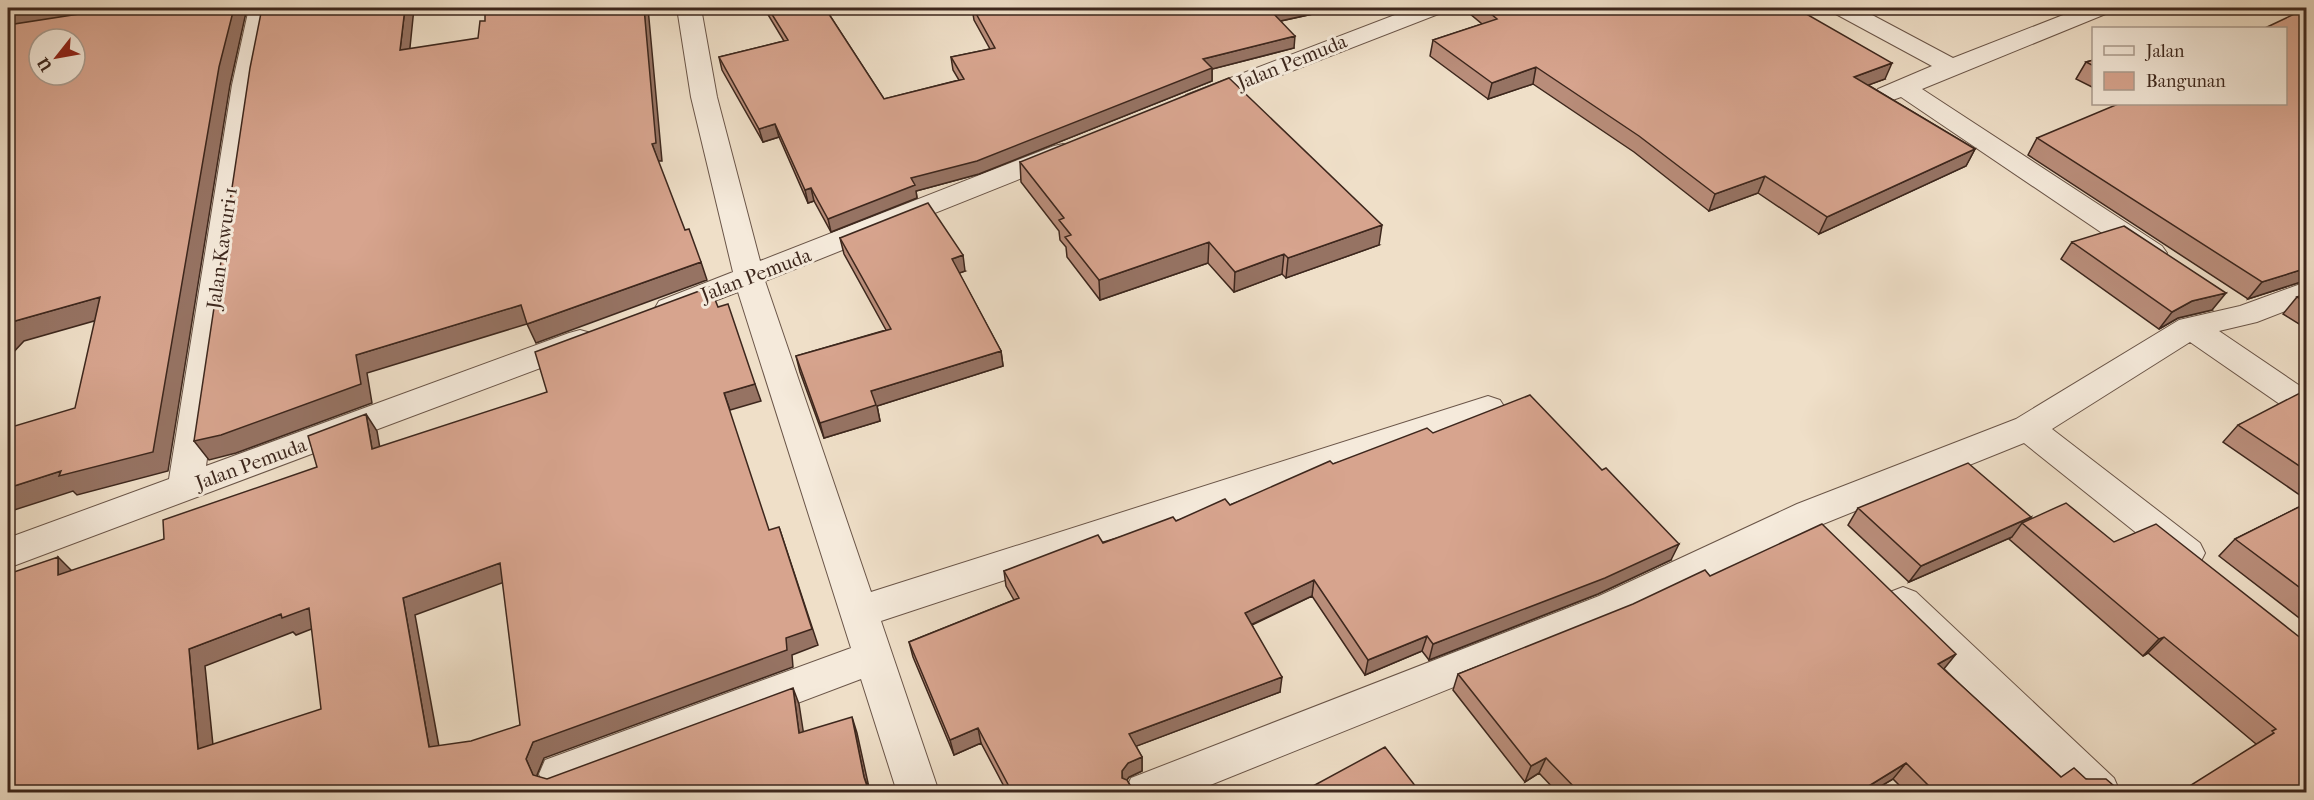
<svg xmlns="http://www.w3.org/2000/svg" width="2314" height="800" font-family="'IM FELL French Canon',serif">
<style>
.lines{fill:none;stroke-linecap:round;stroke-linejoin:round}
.minor-casing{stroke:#6a5548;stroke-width:2}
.minor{fill:#f5eadb;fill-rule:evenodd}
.wall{fill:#b98d7a;stroke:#3d271d;stroke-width:1.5}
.shaded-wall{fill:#967363;stroke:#3d271d;stroke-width:1.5}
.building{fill:#d7a48e;stroke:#3d271d;stroke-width:1.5;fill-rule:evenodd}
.labels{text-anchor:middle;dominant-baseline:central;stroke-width:6;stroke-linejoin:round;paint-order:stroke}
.street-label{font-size:20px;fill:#3d271d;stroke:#f5eadb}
</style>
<rect width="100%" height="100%" fill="#efdfc8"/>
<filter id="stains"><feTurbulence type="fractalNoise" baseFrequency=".00333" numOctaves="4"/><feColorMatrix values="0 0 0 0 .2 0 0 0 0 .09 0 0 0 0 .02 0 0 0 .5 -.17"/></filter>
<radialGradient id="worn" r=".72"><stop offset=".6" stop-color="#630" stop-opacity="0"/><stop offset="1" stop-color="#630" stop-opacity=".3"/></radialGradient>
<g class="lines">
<defs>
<path id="minor" d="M249,8H272L258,85L206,466L569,333L580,330L591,333L596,341L591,349L8,568V538L169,479L232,85Z
M677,8H701L717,97L760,261L1054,146L1063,144L1072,146L1076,152L1072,158L765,281L871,592L1488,396L1500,400L1505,408L1500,416L881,621L939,792H897L861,679L563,792L545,788L539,774L545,760L851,648L738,292L670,318L659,315L655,308L659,301L733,272L691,97Z
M1413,8H1445L1441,13L1204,105L1195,108L1186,105L1182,100L1186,95Z
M1830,8H1859L1953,58L2081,8H2111L2108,13L1922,89L2162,246L2167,253L2162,260L2152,262L2142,260L1901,97L1887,102L1878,99L1874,94L1878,89L1932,66L1834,13Z
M2306,282V303L2257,322L2219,331L2306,390V418L2294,414L2190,342L2052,429L2200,543L2205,553L2200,563L2187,568L2174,563L2024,443L1823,524L1625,618L1193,792H1125L1131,778L1599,596L1797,504L2016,419L2179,320L2240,306Z
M1903,587L1916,592L2114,778L2120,792H2070L1890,614L1884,603L1890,592Z"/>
</defs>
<use href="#minor" class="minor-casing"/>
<use href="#minor" class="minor"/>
</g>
<path class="wall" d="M764,8H825L884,99L959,80L953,70L951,57L990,49L974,20L972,8H1318L1317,13L1281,21L1294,48L1212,69V81L979,174L916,191L917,198L831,232L814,201L808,203L779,137L763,142L722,70L719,57L784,41Z
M1463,8H1796L1885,79L1868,85L1975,149L1966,166L1819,234L1758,193L1709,211L1634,152L1533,84L1488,99L1430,56L1433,40L1482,24Z
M2307,8V280L2248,299L2028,155L2037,138L2286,104Z
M2094,60V88L2076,79L2086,62Z
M1020,162L1379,245L1286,278L1282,274L1234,292L1208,263L1100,300L1067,257L1066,247L1060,240L1059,231L1021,182Z
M840,238L965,271L959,273L1001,351L1003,366L877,406L880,421L824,438L800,372L796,356L886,330L844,254Z
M2072,242L2212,310L2178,318L2159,329L2061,259Z
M2307,294V329L2283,314L2297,297Z
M2307,396V500L2223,442L2238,425Z
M1433,433L1671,560L1598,594L1429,660L1422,651L1365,675L1312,596L1252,625L1280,692L1136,746L1142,757V771L1129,777L1127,780L1134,792H1007L981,743L954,755L913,657L909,642L1014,600L1006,586L1004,571L1230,505L1333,464Z
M2307,503V624L2219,556L2235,539Z
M1858,508L2029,520L2114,542L2307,643V792L2256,744L2148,653L2143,656L2009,539L2012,537L1909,582L1848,525Z
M1710,576L1944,670L2061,777L2086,779L2121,792H1906L1893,779L1871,792H1557L1539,773L1525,782L1453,690L1458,674Z"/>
<path class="shaded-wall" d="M8,8H123L8,26Z
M234,8H247L230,85L168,471L77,495L73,491L8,512V488L61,471Z
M405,8H414L408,67L400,50Z
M644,8H648L662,161H658L652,144Z
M1287,8H1318L1317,13L1271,23V11Z
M1295,36L1294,48L1212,69V81L979,174L916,191L917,198L831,232L828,219L911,178L1203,59Z
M1892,63L1885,79L1847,93L1854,77Z
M1536,67L1533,84L1488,99L1492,83Z
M775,124L779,137L763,142L759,129Z
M1975,149L1966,166L1819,234L1827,217Z
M1765,176L1758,193L1709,211L1715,194Z
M811,188L814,201L808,203L805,190Z
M1382,225L1379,245L1286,278L1288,258Z
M1209,242L1208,263L1100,300L1099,280Z
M1284,254L1282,274L1234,292L1235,272Z
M963,255L965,271L954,275L952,259Z
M701,262L707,280L536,343L527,324Z
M2307,268V280L2248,299L2262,282Z
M2226,293L2212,310L2178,318L2159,329L2172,312L2192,301Z
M100,297L115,315L24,341L8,358V323Z
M521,305L530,323L367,373L372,403L236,453L209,460L194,441L356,355Z
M1001,351L1003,366L877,406L880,421L824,438L820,423L871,391Z
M755,384L761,401L730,410L724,393Z
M366,414L377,431L383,466L372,449Z
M2031,517L2025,525L2022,523L2012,537L1909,582L1921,566Z
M779,527L818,645L792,655L793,667L544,758L537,775L544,790L533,775L526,759L533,742L786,638Z
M1679,544L1671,560L1598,594L1429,660L1433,644Z
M58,557L75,574L58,575Z
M500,563L510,580L415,615L442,763L429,747L403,598Z
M1314,580L1312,596L1244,628L1245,613Z
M309,608L322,625L296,635L293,632L205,666L215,765L198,749L189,649L281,614Z
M1427,636L1422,651L1365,675L1368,660Z
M2164,637L2148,653L2143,656L2159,639Z
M1956,654L1943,670L1938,664Z
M1282,677L1280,692L1129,749V734Z
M793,688L799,704L806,749L799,733Z
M852,717L857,733L870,792L864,777Z
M978,728L981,743L954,755L950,740Z
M1142,757V771L1129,777L1123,785L1122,771L1128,763Z
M1546,758L1539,773L1525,782L1531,766Z
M1906,763L1893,779L1871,792H1859Z"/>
<path class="building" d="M118,8H234L219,67L153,452L59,476L61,471L8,488V428L75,408L100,297L8,323V25ZM39,39H75V75H39Z
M262,8H405L400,50L478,38L480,21H485V8H644L656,143L652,144L685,230L689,229L701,262L527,324L521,305L356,355L361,384L221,435L194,441L250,68Z
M768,8H825L884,99L964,79L951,57L995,48L973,8H1287L1271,11L1295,36L1203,59L1212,68L977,161L911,178L915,185L828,219L811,188L805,190L775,124L759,129L719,57L788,40Z
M1484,8H1796L1892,63L1854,77L1975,149L1827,217L1765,176L1715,194L1639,136L1536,67L1492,83L1433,40L1497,19Z
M2307,8V268L2262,282L2037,138L2118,104H2286V28H2265Z
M2094,60V66L2086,62Z
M1229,78L1382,225L1288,258L1284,254L1235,272L1209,242L1099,280L1065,237L1071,235L1059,220L1064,218L1020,162Z
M928,203L963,255L952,259L1001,351L871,391L876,405L820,423L796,356L891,329L840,238Z
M2124,226L2226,293L2192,301L2172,312L2072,242Z
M710,287L718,307L728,304L755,384L724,393L769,530L779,527L812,629L786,638L787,650L533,742L526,759L533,775L547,779L793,688L799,733L852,717L864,777L869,792H8V574L58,557V575L164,539L163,520L317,467L308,436L366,414L372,449L547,392L535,352ZM500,563L520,725L471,741L429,747L403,598ZM309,608L321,709L198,749L189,649L281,614L282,618Z
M2307,294V303L2297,297Z
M2300,393L2307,396V471L2238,425Z
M1530,395L1602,470L1606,468L1679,544L1605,578L1433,644L1427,636L1368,660L1314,580L1245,613L1282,677L1129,734L1142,757L1128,763L1122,771V778L1127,780L1134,792H1012L978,728L950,740L909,642L1019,598L1004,571L1098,535L1103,543L1173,517L1176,521L1225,499L1230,505L1330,461L1333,464L1427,428L1433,433Z
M1968,463L2031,517L1921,566L1858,508Z
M2066,503L2114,542L2156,524L2307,643V792H2180L2274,733L2272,731L2276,729L2164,637L2159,639L2022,523Z
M2307,503V593L2235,539Z
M1822,524L1956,654L1938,664L2061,777L2074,768L2086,779H2106L2121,792H1935L1906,763L1859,792H1579L1546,758L1531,766L1458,674L1633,604L1705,570L1710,576Z
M1385,747L1420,792H1302Z"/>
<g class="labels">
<g class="street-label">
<text transform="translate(1292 62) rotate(-22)">Jalan Pemuda</text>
<text transform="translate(222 248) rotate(-82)">Jalan Kawuri 1</text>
<text transform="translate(756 275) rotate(-21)">Jalan Pemuda</text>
<text transform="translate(251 464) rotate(-20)">Jalan Pemuda</text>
</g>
</g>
<rect width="2314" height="800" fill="none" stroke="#efdfc8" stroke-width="30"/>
<rect x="9" y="9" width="2296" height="782" fill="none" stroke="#3d271d" stroke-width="3"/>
<rect x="15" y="15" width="2284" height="770" fill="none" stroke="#3d271d" stroke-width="1.5"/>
<rect x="2092" y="27" width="195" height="78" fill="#f5eadb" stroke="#ab9c8f" stroke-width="1.5"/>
<rect x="2104" y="46" width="30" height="9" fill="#f5eadb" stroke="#ab9c8f" stroke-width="1.5"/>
<text x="2146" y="57" font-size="18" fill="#3d271d">Jalan</text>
<rect x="2104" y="72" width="30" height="18" fill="#d7a48e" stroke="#ab9c8f" stroke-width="1.5"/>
<text x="2146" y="87" font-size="18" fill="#3d271d">Bangunan</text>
<g transform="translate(57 57) rotate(239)"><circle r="28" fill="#f5eadb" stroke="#ab9c8f" stroke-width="1.5"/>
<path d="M0-4.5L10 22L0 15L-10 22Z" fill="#8f2418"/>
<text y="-9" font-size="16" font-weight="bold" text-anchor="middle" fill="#3d271d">U</text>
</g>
<rect width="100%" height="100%" filter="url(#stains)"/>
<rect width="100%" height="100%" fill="url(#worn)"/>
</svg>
